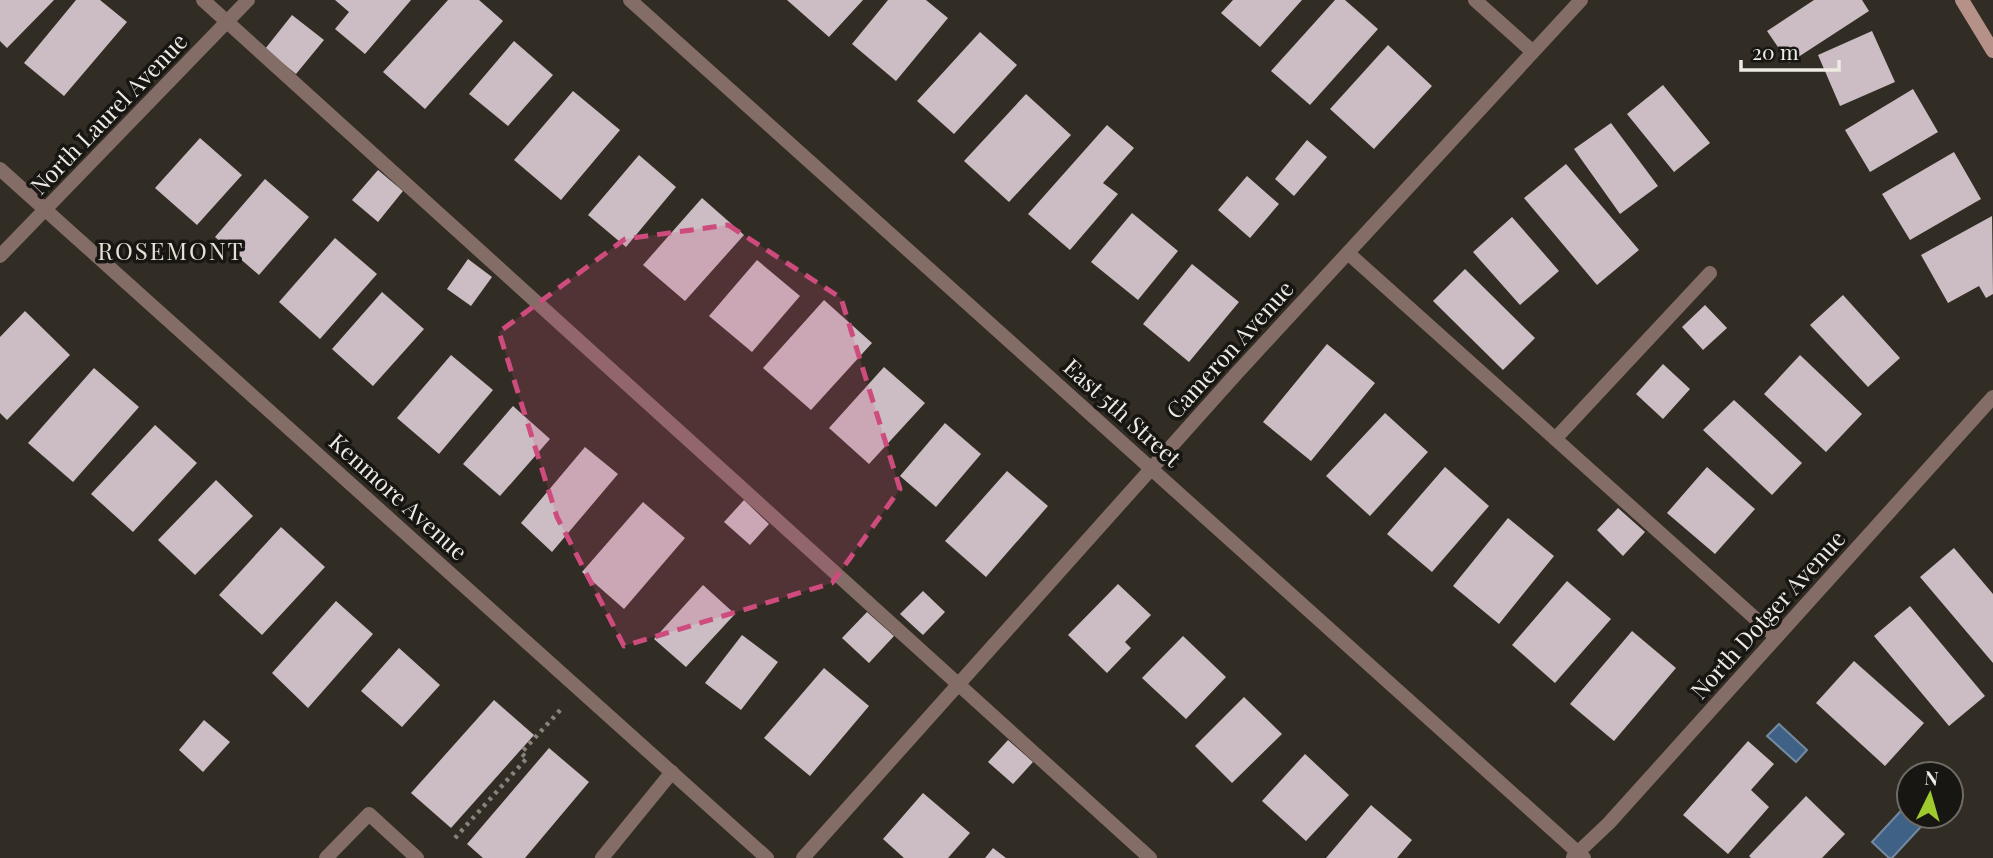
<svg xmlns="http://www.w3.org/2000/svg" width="1993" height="858" font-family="'Playfair Display',serif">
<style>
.water{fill:#3f6185;stroke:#748aa2;stroke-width:2}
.building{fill:#cbbdc3}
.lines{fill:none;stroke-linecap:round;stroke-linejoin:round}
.path{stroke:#88847c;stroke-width:4.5;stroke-dasharray:3.5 5;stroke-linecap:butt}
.lane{stroke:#856d67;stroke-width:14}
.street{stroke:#856d67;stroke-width:14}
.secondary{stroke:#b69188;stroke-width:14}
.marked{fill:#cd4c7d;fill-opacity:0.2;stroke:#cd4c7d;stroke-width:5;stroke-dasharray:14 9;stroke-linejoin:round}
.labels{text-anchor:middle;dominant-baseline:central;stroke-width:7;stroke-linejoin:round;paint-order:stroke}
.street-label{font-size:23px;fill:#eeeae4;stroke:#181612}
.neighbourhood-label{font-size:24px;letter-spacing:2px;fill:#e6dfd3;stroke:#181612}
</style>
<rect width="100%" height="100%" fill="#322d24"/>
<path class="water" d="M1779,724L1807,750L1796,762L1767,736Z
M1909,802V816L1929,818L1892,858H1889L1872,842Z"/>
<path class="building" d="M0,0H54L7,48L0,41Z
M76,0H100L127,22L64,96L24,63Z
M335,0H411L365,54L335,29L349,12Z
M448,0H479L503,21L425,109L383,72Z
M787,0H863L829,37Z
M888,0H926L948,18L896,81L852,44Z
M1233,0H1302L1260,47L1221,13Z
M1335,0H1345L1378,29L1310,105L1271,71Z
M1814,0H1862L1869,11L1789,63L1767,31Z
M292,15L324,40L296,74L265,49Z
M1872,31L1895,82L1840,106L1818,55Z
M980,32L1017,65L954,134L917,101Z
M514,41L553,75L508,126L469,94Z
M1388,45L1432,86L1374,149L1330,109Z
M1663,85L1710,143L1674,172L1627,114Z
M1913,89L1938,132L1870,172L1845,130Z
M573,91L620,130L561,200L514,160Z
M1026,94L1071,135L1009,202L964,161Z
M1611,123L1658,186L1620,214L1574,149Z
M1107,125L1134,148L1103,183L1118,194L1070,250L1028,214Z
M200,138L242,175L197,225L155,188Z
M1307,140L1327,157L1294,196L1275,179Z
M1954,152L1981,199L1910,240L1882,194Z
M639,155L676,187L626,247L588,215Z
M1566,164L1639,250L1597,285L1524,198Z
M378,170L403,191L378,222L352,200Z
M1247,176L1279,204L1250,238L1218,210Z
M265,179L309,217L259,275L215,237Z
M702,198L744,235L685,301L643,265Z
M1132,213L1178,251L1138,300L1091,262Z
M1992,216L1993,294L1986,298L1979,286L1948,303L1921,255Z
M1512,217L1559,271L1520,305L1473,252Z
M335,238L377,274L320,339L279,302Z
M468,259L492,277L471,306L447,289Z
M757,260L800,296L752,352L709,316Z
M1192,264L1239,302L1189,362L1143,324Z
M1465,269L1535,338L1503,370L1433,301Z
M382,292L424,329L373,386L332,349Z
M1843,295L1900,358L1868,387L1810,325Z
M824,300L872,343L811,410L763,368Z
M1705,305L1727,328L1703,350L1682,327Z
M25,311L70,355L7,420L0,413V337Z
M1327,344L1375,383L1311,461L1263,422Z
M451,355L493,390L439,454L397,418Z
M1800,355L1862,414L1826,452L1764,394Z
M1663,364L1690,389L1663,419L1636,394Z
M884,367L925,403L869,464L829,428Z
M94,368L139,407L73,482L28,443Z
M1734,400L1802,463L1772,495L1703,430Z
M513,406L550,439L500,496L463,464Z
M1385,413L1428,452L1370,516L1326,476Z
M945,423L981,454L936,507L900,476Z
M155,425L197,463L133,532L91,494Z
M585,447L618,474L552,552L521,523Z
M1445,467L1489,506L1432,572L1387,534Z
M1707,467L1755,509L1715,554L1667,513Z
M1007,471L1048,506L986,577L945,541Z
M216,480L253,516L195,575L158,540Z
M744,500L769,524L750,545L724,522Z
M643,502L685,538L624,609L582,572Z
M1618,508L1645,532L1623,556L1597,530Z
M1508,518L1554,556L1499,624L1453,586Z
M281,527L325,567L262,635L219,595Z
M1954,548L1993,594V663L1920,577Z
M1567,581L1611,619L1555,683L1512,645Z
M1118,584L1151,615L1125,642L1131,648L1107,673L1068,635Z
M703,585L735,614L686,667L654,639Z
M923,591L945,612L923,635L900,614Z
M336,601L373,634L308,708L272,673Z
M1910,606L1985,696L1949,726L1874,636Z
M867,612L894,636L869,663L842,638Z
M1632,631L1676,668L1614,741L1570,704Z
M742,635L778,662L741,710L705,683Z
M1183,636L1226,677L1186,719L1142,678Z
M399,648L440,685L402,727L361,691Z
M1854,661L1924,723L1885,766L1816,703Z
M824,668L869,706L810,776L764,738Z
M1244,697L1282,734L1232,783L1195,746Z
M494,700L534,735L451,828L411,793Z
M204,720L230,742L203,772L179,750Z
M1008,740L1033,762L1013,784L988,762Z
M1748,741L1774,764L1751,790L1769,807L1728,854L1683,815Z
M549,748L589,782L525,858H483L467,844Z
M1305,754L1349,795L1306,841L1262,801Z
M923,793L970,833L948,858H904L883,839Z
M1806,796L1845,834L1822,858H1751L1749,856Z
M1371,805L1412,840L1397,858H1326Z
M993,848L1006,858H985Z"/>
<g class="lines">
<path class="path" d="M455,838L527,758L521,753L563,707"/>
<path class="lane" d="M203,0L1150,858
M1348,253L1776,637
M1555,439L1710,273
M326,858L369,814L417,858
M602,858L672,772"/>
<path class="street" d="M630,0L1584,858
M1475,0L1533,52
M0,169L767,858
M0,256L248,0
M1573,857L1609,823L1993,397
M803,858L1236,374L1581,0"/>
<path class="secondary" d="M1962,0L1993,51"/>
</g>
<path class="marked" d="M728,225L841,298L900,489L832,583L624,646L557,517L499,332L625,239Z"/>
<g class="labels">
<g class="street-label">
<text transform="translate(108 113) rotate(-46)">North Laurel Avenue</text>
<text transform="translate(1229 349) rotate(-48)">Cameron Avenue</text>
<text transform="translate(1123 412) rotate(42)">East 5th Street</text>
<text transform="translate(399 496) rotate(42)">Kenmore Avenue</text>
<text transform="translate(1767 614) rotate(-48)">North Dotger Avenue</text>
</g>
<g class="neighbourhood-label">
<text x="171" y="250">ROSEMONT</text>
</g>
</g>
<g transform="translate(1930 795) rotate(5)"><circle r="33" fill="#181612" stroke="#6e6b66" stroke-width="2"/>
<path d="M0-5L12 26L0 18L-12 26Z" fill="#9fca2d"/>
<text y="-10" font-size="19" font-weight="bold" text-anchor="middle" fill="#eeeae4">N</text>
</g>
<path d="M1741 60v10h98v-10" fill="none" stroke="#eeeae4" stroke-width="3.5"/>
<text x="1752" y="60" font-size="21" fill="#eeeae4" stroke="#181612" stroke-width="5" paint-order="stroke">20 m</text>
</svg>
